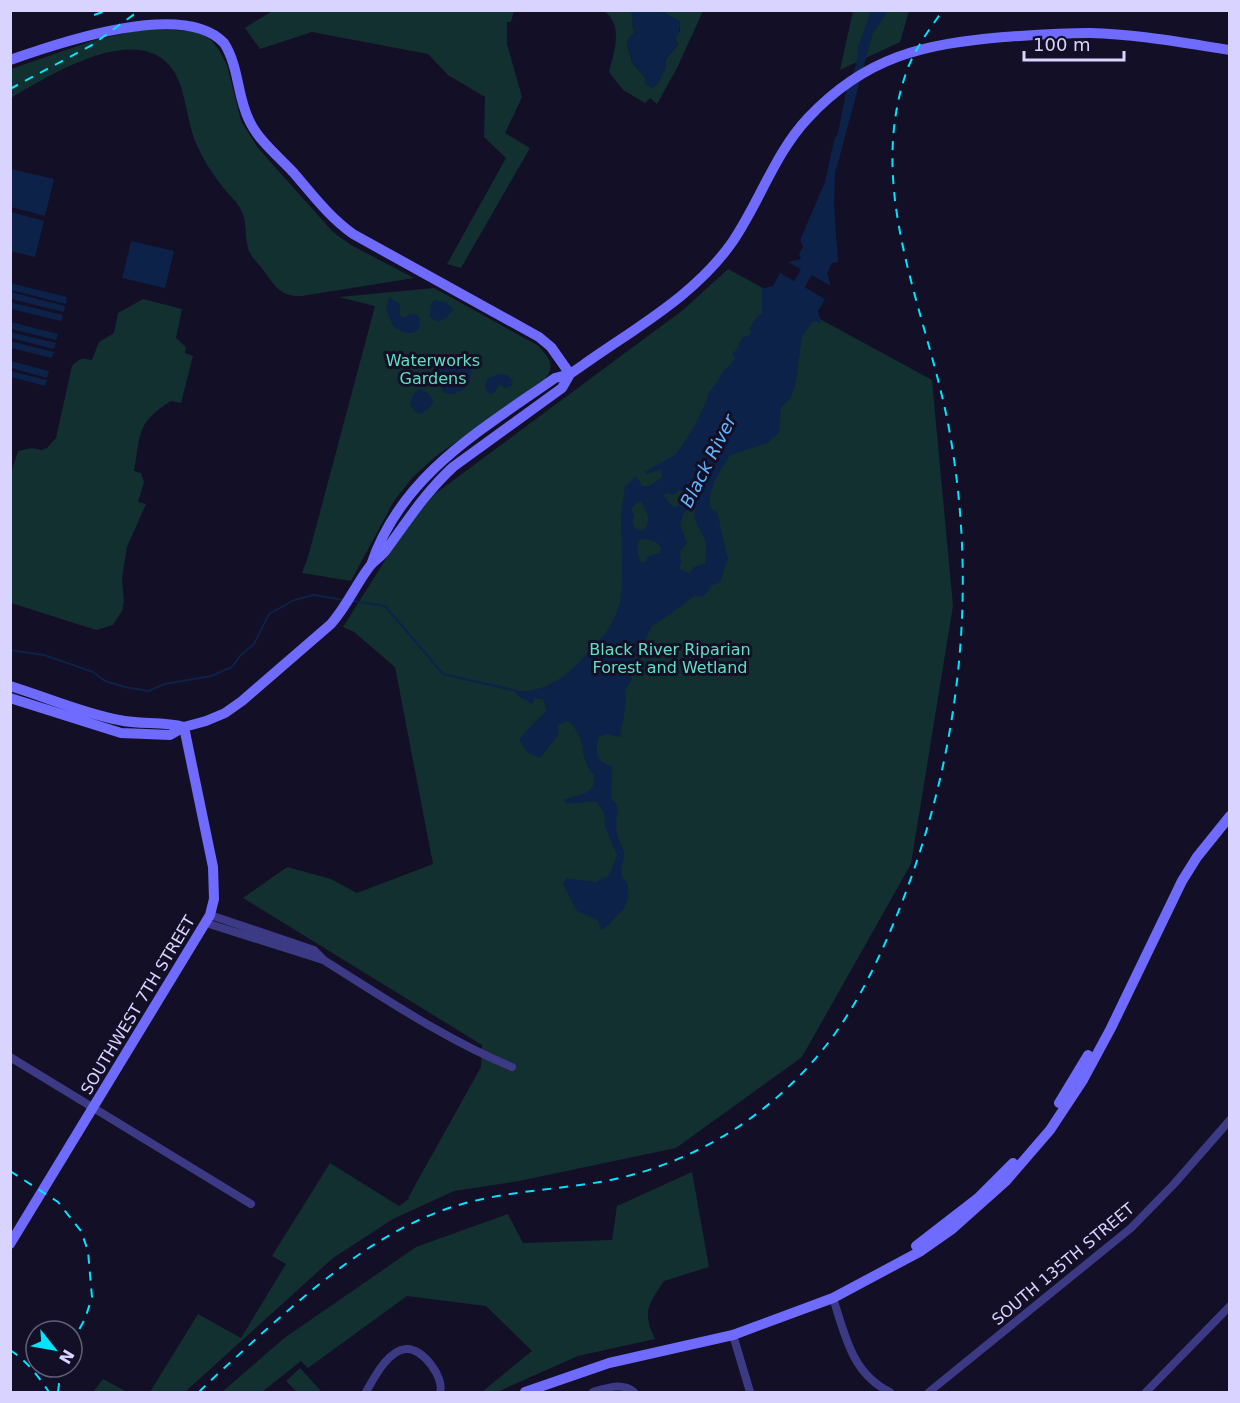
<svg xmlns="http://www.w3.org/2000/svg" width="1240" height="1403" font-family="'DejaVu Sans',sans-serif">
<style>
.green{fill:#12302f}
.water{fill:#0c2248;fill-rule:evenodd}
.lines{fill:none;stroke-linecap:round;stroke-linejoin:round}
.stream{stroke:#0c2248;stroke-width:2}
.river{stroke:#0c2248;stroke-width:12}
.street{stroke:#3d3a85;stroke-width:8}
.secondary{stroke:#6f6bff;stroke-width:10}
.rail{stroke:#00e5ff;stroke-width:2;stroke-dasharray:9 8;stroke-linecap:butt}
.labels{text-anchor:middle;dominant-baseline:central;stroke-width:6;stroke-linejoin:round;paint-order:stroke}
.park-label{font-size:16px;fill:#5fe0c0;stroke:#130f26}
.street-label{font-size:16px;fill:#d9d4ff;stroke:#130f26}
.water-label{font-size:18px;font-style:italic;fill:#62b6ff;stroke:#130f26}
</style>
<rect width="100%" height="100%" fill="#130f26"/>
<path class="green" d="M272,11H514L511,22H507V44L522,97L505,133L530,148L461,268L447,264L506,158L484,137L485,97L448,75L428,54L312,32L260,49L245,28Z
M604,11H631L633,18L632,24L635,32L627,41C627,50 632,55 632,63L645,77L646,85L660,79L666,59L678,45L675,38L680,31L679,21L661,11H703L677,68L657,104L650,98L645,103L623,90L609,72C614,52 624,25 604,11Z
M853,11H909L900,42L840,70Z
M142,29L197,31L211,40L219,50L227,65L241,121L258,148L333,232L351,245L414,278L302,296C279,297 275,285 263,270C258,262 250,257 248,248C244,234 248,221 240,208C237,202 231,197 226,191C213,175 203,160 195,141C187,121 186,94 176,75C144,16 50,75 11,98V69L92,41Z
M728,269L932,380L953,606L911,864L802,1057L676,1148L519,1181L454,1191L393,1219L333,1258L185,1392H150L198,1314L241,1338L286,1264L272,1256L330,1163L399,1206L410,1198H408L481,1067L482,1045L243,898L287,867L331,879L357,893L433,864L395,667L354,632L343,627L420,505L683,310Z
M434,288L537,345C548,356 557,365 545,379L435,457L413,477L394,501L351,581L302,573L308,557L375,306L339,297Z
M143,299L182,309L176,338L186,347L185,353L193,356L181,403L171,401C136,423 141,433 134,471L141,473L144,482L138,502L146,504L127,547L122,578L124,601L122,611L113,625L96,630L11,603L10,476L18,451L32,448L41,450L47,448L56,438L72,366C79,358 83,358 92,360L99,342L114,333L118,313Z
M692,1172L709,1267L664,1281C648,1305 642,1311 655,1339L578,1356L497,1392L483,1391L532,1351L486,1306L407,1296L308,1368L301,1361L262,1392H222L283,1339L416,1247L508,1214L523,1243L612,1240L617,1206Z
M300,1368L322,1392H297L286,1381Z
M103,1379L127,1392H93Z"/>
<path class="water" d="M631,11H661L680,21L679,33L675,38L678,45L666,59L665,63L667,65L658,84L652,88L646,85L645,77L632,63C633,55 627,50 627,41L635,32L632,24L633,18Z
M871,11H887C883,17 879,27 873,32L835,174L834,205L838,262L832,263L827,273L831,286L788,262L801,259L799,254L803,247L800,240L825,182L834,140L838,133L846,92L855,68L858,55L857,50Z
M11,169L54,179L45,216L11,207Z
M11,212L44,221L35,257L11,251Z
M131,241L174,251L165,288L122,278Z
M780,273L825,299L818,311L821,323L813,321L802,337L795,386L790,399L781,407L779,433L767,443L730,455C720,471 707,488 710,508L717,512L728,560C723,568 724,575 719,583L712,585L708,592L702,597L696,596L688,600L683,605L652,626L643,644L636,651L635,658L628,671L632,679L625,690C628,706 622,721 620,737L608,734L599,736C594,750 596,763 612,766L611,798L618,807C616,818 615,829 619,840C620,844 624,849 624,853C624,868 615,870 628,884C628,901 628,905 616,917C610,923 608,927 601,930L598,921L577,911L563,885L566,878L596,882L609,876L617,855L605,827L604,813L596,801L567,804L563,800L586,793L593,786L594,775C576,755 590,741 568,721L557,725L559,734L540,758L527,752L519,739L546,711L543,699L535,698L532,704L517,695L515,691C551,693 573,671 594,645C598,640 604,636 607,631C612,624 618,610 620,602C624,574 621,546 621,519C621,508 624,497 625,487L636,476L642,486H649L662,478L661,469L647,474L645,472L676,454L683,444L696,423L707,400L708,394L718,381L722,373L735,359L732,354L737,349L742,338L750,335L751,331L749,329L757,317L762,314V289L773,286ZM679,490L685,492L686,495L678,506L673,507L663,495L669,493L673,495ZM638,502H641C648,512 652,524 642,531L634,527L632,522L634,516L631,509ZM692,508L695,510C692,522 703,532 706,543C707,550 705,557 705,564L694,567L690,573L679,569L681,561L680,551L687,543L680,525L684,512ZM641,539C650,541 659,539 661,550L659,553L646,557L647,561L644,563L640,561L637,551L638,542Z
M10,283L67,297L66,304L11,290Z
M11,292L65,306L64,312L11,299Z
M389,297L400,304V315L403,318L411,314L418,315L420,321L419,329C410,337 402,332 393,326L386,309Z
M435,300L445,302L454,309L446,318L438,322L430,317L431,303Z
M10,302L63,315L61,321L11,309Z
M11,322L58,334L56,340L11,329Z
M10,332L56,343L54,349L11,338Z
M10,341L54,352L52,358L11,348Z
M459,360L467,363L471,370C471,386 462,395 445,394L436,379L437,371Z
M11,361L49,371L47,378L11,368Z
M10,371L47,380L45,386L11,377Z
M500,374H506L513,381L511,386L505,388L499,384L497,389L492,395L487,392L485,386L488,378Z
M419,389C427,392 431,394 433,402L428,409L421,414L415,412L410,404L413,395Z"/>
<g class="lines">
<path class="stream" d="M353,601L385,606L443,674L517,691
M10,650L44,655L93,672L105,681L125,687L148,691L165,684L211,676L232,667L240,656L254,644L269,614L294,600L314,595L344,600"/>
<path class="river" d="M792,298L814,258"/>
<path class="street" d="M210,915L314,950L325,961C386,999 446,1040 512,1067
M206,923L323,960
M10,1057L251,1204
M833,1298C845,1335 852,1374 890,1392
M733,1335L750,1392
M366,1392C374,1378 388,1350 406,1349C422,1347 445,1378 440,1392
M593,1392C606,1388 622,1382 634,1392
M929,1392L1131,1228L1174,1184L1230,1120
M1146,1392L1230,1306"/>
<path class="secondary" d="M10,60C61,42 184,0 224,43C239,66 237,96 249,120C258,140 278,156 293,172C312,194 329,217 353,234L539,337L551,347L570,374
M371,565C401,475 481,430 555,378L570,374L583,365C635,328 696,295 733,241C760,201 775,153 808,118C866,56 924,44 1004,37C1032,35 1061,33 1090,33C1136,34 1184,43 1230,50
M10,686C46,697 82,713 119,720C141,725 162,721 184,727
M10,698L121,733L170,735L184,727L206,721L225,713L242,701L331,624C347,606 356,584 370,566C375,560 382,556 386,550C408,520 425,493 453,467L562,388L570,374
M1059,1103L1088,1055
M10,1244L210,915L214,899L213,867L184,727
M916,1246L978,1198L1013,1163
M525,1392L609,1363L733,1335L833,1298L921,1251L951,1230L1006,1181L1050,1130L1083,1080L1111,1028L1182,881L1197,857L1230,816"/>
<path class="rail" d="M94,15L108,10
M10,89L92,45L140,10
M10,1171L58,1202L81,1231L88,1251L92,1297L85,1319L72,1342
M10,1350C27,1361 38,1376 49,1392
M58,1392L61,1367
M199,1392C218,1373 239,1355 259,1336C313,1288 370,1238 438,1212C489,1192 546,1191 600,1182C691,1166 772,1116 828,1043C858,1004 879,959 897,915C958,764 978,600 951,440C931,318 864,197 906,73C914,50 929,30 943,10"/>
</g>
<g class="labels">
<g class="park-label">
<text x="433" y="360">Waterworks<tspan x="433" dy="18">Gardens</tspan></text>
<text x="670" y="649">Black River Riparian<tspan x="670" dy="18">Forest and Wetland</tspan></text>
</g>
<g class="street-label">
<text transform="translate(138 1005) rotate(-59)">SOUTHWEST 7TH STREET</text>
<text transform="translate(1063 1264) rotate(-40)">SOUTH 135TH STREET</text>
</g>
<g class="water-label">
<text transform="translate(708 461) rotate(-63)">Black River</text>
</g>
</g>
<rect width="1240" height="1403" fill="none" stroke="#d9d4ff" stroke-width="24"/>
<g transform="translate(54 1349) rotate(121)"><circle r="28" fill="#130f26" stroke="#625e7d" stroke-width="1.5"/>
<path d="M0-4.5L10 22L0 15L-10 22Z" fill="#00e5ff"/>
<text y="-9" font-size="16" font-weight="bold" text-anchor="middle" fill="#d9d4ff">N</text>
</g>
<path d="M1024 51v9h100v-9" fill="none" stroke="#d9d4ff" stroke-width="3"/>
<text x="1033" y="51" font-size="18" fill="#d9d4ff" stroke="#130f26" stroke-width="4.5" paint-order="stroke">100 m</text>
</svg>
